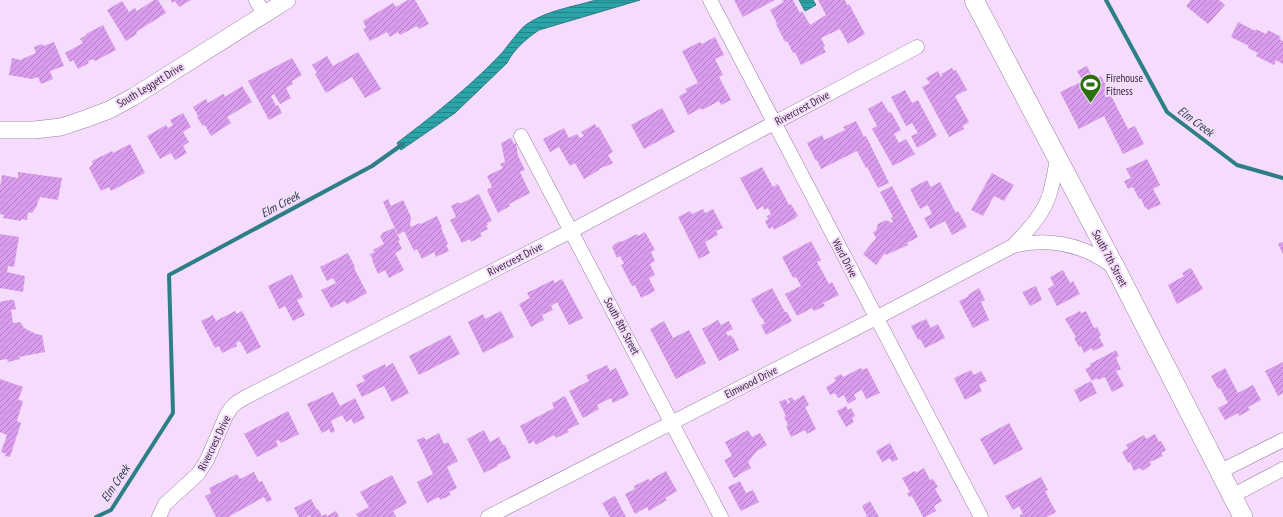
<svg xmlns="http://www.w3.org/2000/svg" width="1283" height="517" font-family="'PT Sans Narrow',sans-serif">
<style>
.water{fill:url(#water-rules);stroke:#2d7e86}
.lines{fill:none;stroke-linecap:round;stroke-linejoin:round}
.stream{stroke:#2d7e86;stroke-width:4}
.building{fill:url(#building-hatch)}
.minor-casing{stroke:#9c7fa4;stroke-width:15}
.tertiary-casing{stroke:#9c7fa4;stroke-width:18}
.secondary-casing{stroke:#9c7fa4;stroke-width:20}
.minor{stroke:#fff;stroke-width:14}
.tertiary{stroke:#fff;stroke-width:17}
.secondary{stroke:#fff;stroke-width:19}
.labels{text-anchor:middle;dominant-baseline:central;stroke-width:4;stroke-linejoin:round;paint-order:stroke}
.poi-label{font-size:11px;fill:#332736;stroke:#f5dcfc;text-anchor:start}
.street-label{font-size:11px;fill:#332736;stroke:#f5dcfc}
.water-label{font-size:12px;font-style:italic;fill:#253f40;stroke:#f5dcfc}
</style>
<defs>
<pattern id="water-rules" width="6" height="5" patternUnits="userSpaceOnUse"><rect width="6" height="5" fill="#2aa4a9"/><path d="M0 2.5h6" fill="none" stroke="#25868a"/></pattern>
<pattern id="building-hatch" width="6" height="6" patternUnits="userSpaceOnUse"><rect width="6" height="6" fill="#da9cec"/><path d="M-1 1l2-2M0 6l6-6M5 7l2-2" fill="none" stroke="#b17fc0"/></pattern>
</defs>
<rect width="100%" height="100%" fill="#f5dcfc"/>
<path class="water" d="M596,0H640L539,30C526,39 514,49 507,63L455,113L401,150L397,143C427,120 457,97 484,71C493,62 502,54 509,44C515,37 520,29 527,24C548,10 573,7 596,0Z
M799,0H813L816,5L805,11Z"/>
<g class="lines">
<path class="stream" d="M1106,0L1167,112L1237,165L1283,178
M96,517L111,510L173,413L169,275L372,166L403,144"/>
</g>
<path class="building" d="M154,0H158L166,13L136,32L137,34L126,41L107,10L122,1L129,12L135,8L137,11Z
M171,0H191L179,7L175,1L172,3Z
M408,0H415L429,24L419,29L417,26L400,35L398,32L390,37L387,32L370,41L363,29L366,28L363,21L393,3L396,7Z
M734,0H775L743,17Z
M782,0H793L800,13L802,11L810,25L826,15L818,0H845L847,5L849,4L865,34L848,44L840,29L821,38L825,46L823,47L826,52L801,65L795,52L793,53L787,41L785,42L776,24L777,23L770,10L784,2Z
M1191,0H1219L1225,5L1208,24L1186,6Z
M1238,22L1255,31L1256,29L1266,34L1268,30L1281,37L1279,39L1283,41V64L1276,60L1274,65L1256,56L1258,53L1248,48L1249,46L1231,37Z
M103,25L116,50L95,61L93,59L88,61L89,63L78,69L73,60L70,62L65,53L83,43L80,39L86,35V34Z
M715,37L724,55L715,59L723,75L719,77L731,100L721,105L719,101L702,110L701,108L688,115L679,96L687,92L685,89L698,83L682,51L700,42L702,44Z
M54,42L64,66L50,71L53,79L41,84L38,77L32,79L9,75L12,58L20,60L36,53L34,47L42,44L43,46Z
M358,52L381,89L365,98L352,77L326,93L315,74L317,73L312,65L327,56L333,66Z
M292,58L302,75L292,81L293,84L286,88L291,98L280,104L274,94L271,96L276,106L278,105L282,113L269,120L248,81Z
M1087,66L1094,80L1101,76L1128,129L1135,126L1144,144L1123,154L1104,116L1079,129L1060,92L1083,81L1077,71Z
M952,68L954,71L956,70L967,90L955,96L969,122L963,126L964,129L949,137L922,87L930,83L926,78L938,71L941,77L942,76L941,74Z
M242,86L252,102L227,117L231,123L211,136L205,125L203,126L197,117L198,116L193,107L206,99L208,103L221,95L224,94L225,97Z
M905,90L912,103L918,100L937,136L917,148L911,136L918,133L912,123L906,126L891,97Z
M882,101L889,113L891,112L901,130L894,134L899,143L906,139L915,154L893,166L872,129L877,126L868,109Z
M662,108L675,132L644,149L631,125Z
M183,113L191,127L183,132L189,142L183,146L187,153L175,160L171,153L160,159L147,136L166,125L168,128L173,125L170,120Z
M856,121L864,137L866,136L889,183L878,188L867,167L866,168L857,151L821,169L817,160L816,161L807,143L822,135L824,140L845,130L843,127Z
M595,124L597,128L599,127L613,152L608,155L613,163L605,167V166L599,169V170L584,179L575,163L570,166L559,147L550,152L543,139L564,128L569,138L577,134L580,138L584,136L581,132Z
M511,138L514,144L516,143L518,156L525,170L520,172L530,193L509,204L510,206L498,213L487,190L492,187L487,176L503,168L500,164L505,162L501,143Z
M130,144L145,173L111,191L109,187L101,191L89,168L93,164L92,161L112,151L113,153Z
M1147,159L1160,185L1153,189L1161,204L1148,210L1146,207L1145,208L1141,198L1139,199L1133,187L1128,189L1124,181L1131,178L1126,169Z
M762,167L773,187L778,184L789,205L791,204L798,216L796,217V218L774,230L773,227L769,229L765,221L768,219L767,216L771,214L768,208L764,210L763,206L757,210L740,178Z
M18,172L62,178L58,200L40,197L39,201L38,200L37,206L32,213L28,212L27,220L21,219V221L3,218L4,215L0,214V187L2,175L18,178Z
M992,173L1014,185L1004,201L994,196L983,216L971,210Z
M927,180L931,187L940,182L956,213L958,211L967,227L952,235L945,221L930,229L924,218L932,214L928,205L920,209L910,189Z
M892,186L918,237L907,243L908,245L886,255L885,253L876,265L863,254L876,238L873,232L876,231L878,224L886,220L892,223L893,222L891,218L893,217L880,192Z
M479,194L492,221L487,223L488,225L486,226L488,229L480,233L482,236L471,242L470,239L462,243L450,220L456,217L451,206L459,202L460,204Z
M388,199L391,206L403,200L411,217L410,225L411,227L420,223L421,224L437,216L442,227L441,228L448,244L446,245L449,251L436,257L434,252L422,259L417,249L414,251L404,231L398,235L383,202Z
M703,209L705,213L713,209L723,228L716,231L718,235L705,242L710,253L699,259L678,217L690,211L692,214Z
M394,228L400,240L398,241L402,249L395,253L404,270L389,278L385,270L378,274L372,260H373L370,254L375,252L373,250L384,244L380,236L382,235V233Z
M645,232L655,250L651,252L655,261L650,264L655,275L649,278L655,291L641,298L635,285L632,286L621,265L624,264L620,256L617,258L612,247L614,246L613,245L620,241L621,242L637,234L638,236Z
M0,234L19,237L14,267L8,266L7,272L25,276L23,292L0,288Z
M811,241L821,260L817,262L829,284L832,282L839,295L823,303L825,306L814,311L812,308L797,316L785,294L801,286L796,277L793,278L782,257Z
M1283,242V254L1278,244Z
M348,253L355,267L354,268L367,293L347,304L345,301L331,308L321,290L336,283L333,278L327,281L320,267Z
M1191,268L1203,289L1177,304L1168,285L1184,276L1182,273Z
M1063,270L1070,283L1073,281L1080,294L1057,306L1048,289L1054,285L1050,277Z
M292,274L303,297L297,300L305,315L293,321L285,306L279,309L268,286Z
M562,279L583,318L569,325L557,302L551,306L553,310L542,315L544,320L531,327L519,304L530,298L527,293L553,280L555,283Z
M1036,286L1042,300L1030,306L1022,292Z
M772,288L785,312H787L792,321L766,335L761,325L765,323L762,318H761L751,299Z
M979,288L985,300L981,302L989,320L973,328L959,301L969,296L968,295Z
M9,300H14L16,309L11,310L13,323L20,322L24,328L36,334L42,335L45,352L19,357L20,359L8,362L7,359L0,360V302Z
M235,311L237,314L242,311L261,347L247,354L240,341L236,343L237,346L222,353L219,346L215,348L201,321L213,315L216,321Z
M501,311L514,337L483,353L468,322L483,314L485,319Z
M1080,311L1081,313L1086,311L1094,328L1097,327L1101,335L1099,337L1104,346L1093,351L1092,348L1084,353L1081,346L1079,347L1074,338L1076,337L1065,319Z
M926,319L931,328L938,324L945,338L925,348L920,339L918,340L911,326Z
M718,320L721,325L729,321L733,329L726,332L728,336L730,335L734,339L739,350L719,361L702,329Z
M664,321L673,338L689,330L706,363L676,379L650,329Z
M450,335L460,354L419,375L409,356Z
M1116,350L1119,356L1116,358L1121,369L1116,371L1124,386L1112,392L1105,377L1098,380L1097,378L1092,381L1085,369L1091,366L1090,364Z
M1283,362V393L1278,396L1265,371Z
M393,363L409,393L392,402L384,386L362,397L356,385L365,381L362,376L385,364L386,367Z
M607,365L610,371L616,368L629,395L613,403L611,398L597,405L599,409L583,418L569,391L589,381L586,375Z
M861,368L862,370L867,368L880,393L866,399L862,390L854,394L856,399L848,404L844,395L838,398L835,393L830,395L826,387L836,381L834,378L841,374L843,377Z
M1225,368L1238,393L1253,385L1261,400L1248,407L1250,410L1239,416L1238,413L1225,420L1218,408L1228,403L1220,388L1218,389L1211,376Z
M971,370L974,375L981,371L987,381L979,385L982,391L965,400L954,378Z
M0,379L23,387L18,400L23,401L17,421L21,423L10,457L5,456L6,454L1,452L7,435L0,432Z
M1091,381L1097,393L1080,402L1074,390Z
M333,392L340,406L355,398L365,418L354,424L351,419L346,422L342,415L331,421L335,431L331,433L329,429L322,433L307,404Z
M804,395L809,405L805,407L816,429L807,434L805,430L791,437L786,426L788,425L784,417L786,416L779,402L786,399L788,404L790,403L788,399L792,397L794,401Z
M565,396L579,424L567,430L569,432L556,438L554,435L536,445L534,441L529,444L520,426L554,408L552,403Z
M846,406L848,410L851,408L855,416L852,418L854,422L846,427L837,411Z
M288,411L299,434L281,443L279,440L276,441L278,446L257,457L244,434Z
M1009,423L1023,449L994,465L980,439Z
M484,430L490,442L499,437L503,445H505L511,458L497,465L498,466L484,473L467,439Z
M748,430L752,437L760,433L767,445L757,451L748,462L751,468L738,475V476L734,478L724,460L732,456L725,442Z
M439,433L444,444L448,442L458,461L447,467L457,488L449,492L451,495L440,500L439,497L427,503L417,482L433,474L417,440L424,437L426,440Z
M1155,434L1159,442L1161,441L1166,450L1161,453L1163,456L1150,462L1151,465L1142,471L1140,468L1134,471L1130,462L1128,463L1122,452L1128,448L1126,445L1144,435L1146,439Z
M890,443L898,459L892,462L890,458L882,462L876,451Z
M924,468L930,480L933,479L938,487L935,489L942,501L934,506L936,511L925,517H923L912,496L909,497L907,493L910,492L902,478L915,471L916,473Z
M666,471L677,491L665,498L667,500L649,511L647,507L635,514L625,494L635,489L634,486L648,479L650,481L652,480V479Z
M254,472L259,482L262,481L272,500L267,502L264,497L228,517H216L205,496L211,493L209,488L237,474L240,479Z
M392,475L407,503L393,511L396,517H358L356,514L369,507L360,492Z
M1041,477L1048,490L1045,491L1056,512L1047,517H1020V515L1023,514L1019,506L1013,510L1005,496Z
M740,481L746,493L753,490L759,502L741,511L728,487Z
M615,496L626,517H610L602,503Z
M311,499L317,510L318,509L322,516L326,514L327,516L336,511L339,517H311L310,515L306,517H299L294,508Z
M870,501L879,517H865L867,516L862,506Z"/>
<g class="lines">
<defs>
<path id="minor" d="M256,0L264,14
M710,0L981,517
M521,136L721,517
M1013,246C1028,230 1044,214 1050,193C1053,182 1055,170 1057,159
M1219,472L1283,440
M1232,496L1283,469
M159,517L165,504L198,474L207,460L226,416L231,408L236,403L246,397L571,231L917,47
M488,517L876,318L1013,246C1039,239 1068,242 1093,254C1100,258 1107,263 1115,267"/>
<path id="tertiary" d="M0,130H34L61,127L85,119L109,110L133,97L287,0"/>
<path id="secondary" d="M974,0L1115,267L1243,517"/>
</defs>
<use href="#minor" class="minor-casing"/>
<use href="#tertiary" class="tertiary-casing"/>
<use href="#secondary" class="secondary-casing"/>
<use href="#minor" class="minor"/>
<use href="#tertiary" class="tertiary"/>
<use href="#secondary" class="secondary"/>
</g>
<defs>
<symbol id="stadium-pin" viewBox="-11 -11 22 30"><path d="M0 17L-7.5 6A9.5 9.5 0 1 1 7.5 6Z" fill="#2c700c" stroke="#f5dcfc"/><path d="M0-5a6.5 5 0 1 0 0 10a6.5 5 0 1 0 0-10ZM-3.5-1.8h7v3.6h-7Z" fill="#fff"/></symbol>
</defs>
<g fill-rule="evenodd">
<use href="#stadium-pin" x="1078" y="72" width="25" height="34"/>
</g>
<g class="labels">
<g class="poi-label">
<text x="1106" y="78">Firehouse<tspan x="1106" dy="13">Fitness</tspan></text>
</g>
<g class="street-label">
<text transform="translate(150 85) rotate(-31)">South Leggett Drive</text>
<text transform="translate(802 108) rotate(-28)">Rivercrest Drive</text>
<text transform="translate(845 258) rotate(62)">Ward Drive</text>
<text transform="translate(1110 258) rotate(62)">South 7th Street</text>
<text transform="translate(515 259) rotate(-27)">Rivercrest Drive</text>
<text transform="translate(622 326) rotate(62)">South 8th Street</text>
<text transform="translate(751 382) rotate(-27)">Elmwood Drive</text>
<text transform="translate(214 443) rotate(-64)">Rivercrest Drive</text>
</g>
<g class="water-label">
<text transform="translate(1196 121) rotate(37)">Elm Creek</text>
<text transform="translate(280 204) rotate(-28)">Elm Creek</text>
<text transform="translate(115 483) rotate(-56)">Elm Creek</text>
</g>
</g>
</svg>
